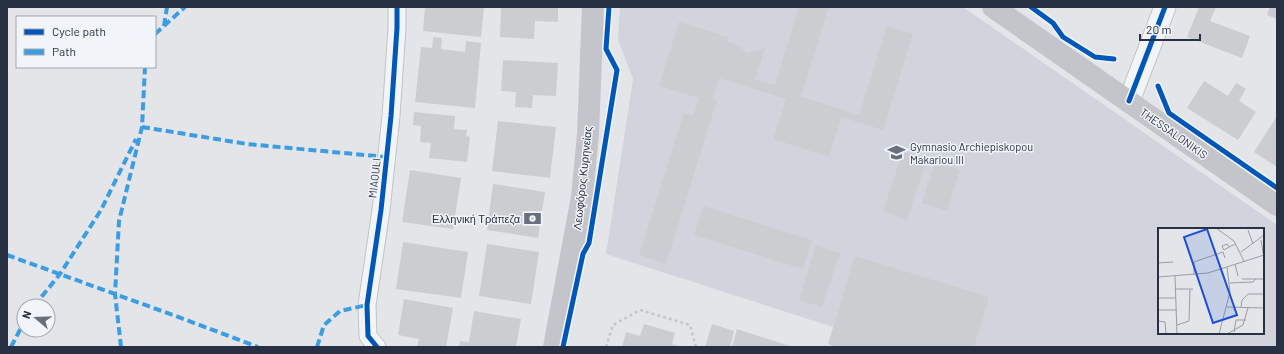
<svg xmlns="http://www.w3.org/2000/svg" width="1284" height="354" font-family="Barlow,sans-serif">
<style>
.built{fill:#d1d4dc;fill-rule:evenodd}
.building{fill:#cccdd1}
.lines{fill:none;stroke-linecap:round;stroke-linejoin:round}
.minor-casing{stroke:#c1c3c7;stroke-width:19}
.tertiary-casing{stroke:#c1c3c7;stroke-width:23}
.path{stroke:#c4c6cb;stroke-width:2.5;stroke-dasharray:3 3;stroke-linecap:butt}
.minor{stroke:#f3f4f6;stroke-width:17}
.tertiary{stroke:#f3f4f6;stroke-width:21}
.secondary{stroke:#c4c5ca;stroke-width:22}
.quiet{stroke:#3d9de3;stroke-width:4;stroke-dasharray:8 4;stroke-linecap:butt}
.cycleway-casing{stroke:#f1f4f8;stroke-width:8}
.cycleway{stroke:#0057b8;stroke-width:5}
.labels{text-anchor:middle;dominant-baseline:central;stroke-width:3;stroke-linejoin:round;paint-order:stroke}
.street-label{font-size:11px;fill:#283044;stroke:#f1f4f8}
.poi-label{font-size:11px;fill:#283044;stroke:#f1f4f8;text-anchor:start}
.inset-road{fill:none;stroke:#989da7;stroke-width:1}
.view{fill:#1d4ed8;fill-opacity:0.15;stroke:#1d4ed8;stroke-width:2}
.inset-edge{fill:none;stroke:#283044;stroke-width:2}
</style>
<rect width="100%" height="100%" fill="#e3e5e9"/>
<path class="built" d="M620,7H963L1277,225V347H867L858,335L606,254L633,79L618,40ZM1159,229H1263V333H1159Z"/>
<path class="building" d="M425,7H484L481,37L423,31Z
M501,7H558V22L535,21L534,39L500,37Z
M799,7H829L801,96H799L859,115L887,26L913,34L883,130L841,117L829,157L773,139L786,99L719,78L713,99L717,100L666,264L639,255L684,113L693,116L699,98L659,86L679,22L728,37L726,41L735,44L748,53L765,48L755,80L775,85Z
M1199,7H1216L1210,21L1250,36L1242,58L1187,37Z
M1270,7H1277V19L1267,15Z
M433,37L442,38L441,49L465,52L466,41L481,43L475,108L415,102L421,47L432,48Z
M503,60L558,63L556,96L533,95L532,108L515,107L516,92L501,91Z
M1204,81L1228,96L1236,83L1246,89L1239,101L1256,112L1238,140L1187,108Z
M414,112L455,116L454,129L467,130L466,136L470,137L467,162L429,158L431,143L420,142L421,126L413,125Z
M1277,116V167L1254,152Z
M498,121L556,127L550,178L492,171Z
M903,151L927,159L907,220L883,211Z
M935,162L960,170L947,211L922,203Z
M410,170L461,178L453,229L402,222Z
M493,184L545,192L538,238L487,230Z
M703,206L812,240L803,269L694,235Z
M403,242L468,252L461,298L396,289Z
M487,244L539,252L531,304L479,296Z
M816,245L840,253L822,307L799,300Z
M855,256L989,297L974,347H836L828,344Z
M404,299L453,308L446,347H417L419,339L398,335Z
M474,311L521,319L516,347H459L460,341L469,342Z
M644,324L675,333L672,344L681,347H622L626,332L640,336Z
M712,324L734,331L730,347H705Z
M737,329L793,347H732Z"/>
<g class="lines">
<defs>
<path id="minor" d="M377,347L368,336L367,305L381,210L391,116L397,28V7"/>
<path id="tertiary" d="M1129,101L1165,7"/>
</defs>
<use href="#minor" class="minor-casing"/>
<use href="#tertiary" class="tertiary-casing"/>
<path class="path" d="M606,347L613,325L640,310L690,325L696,347"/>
<use href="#minor" class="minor"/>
<use href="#tertiary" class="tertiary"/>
<path class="secondary" d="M993,7L1277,205
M554,347L582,197L588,134L593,7"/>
<path class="quiet" d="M164,26L167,7
M155,34L185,7
M142,127L247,144L386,157
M7,255L173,315L258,347
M34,306L60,274L101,210L136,139
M11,347L24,322
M121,347L115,294L119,221L142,127L145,67
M317,347L324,325L340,311L367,305"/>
<defs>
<path id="cycleway" d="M1031,7L1053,23L1063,37L1095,57L1114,59
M1158,86L1169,113L1277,188
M1129,101L1165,7
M377,347L368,336L367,305L381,210L391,116L397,28V7
M563,347L583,254L589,243L617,70L606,49L609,7"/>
</defs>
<use href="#cycleway" class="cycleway-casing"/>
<use href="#cycleway" class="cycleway"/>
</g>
<defs>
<symbol id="school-bare" viewBox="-9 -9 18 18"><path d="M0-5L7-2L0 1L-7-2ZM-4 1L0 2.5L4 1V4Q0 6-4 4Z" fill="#696f7e" stroke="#f1f4f8" stroke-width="2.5" paint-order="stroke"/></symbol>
<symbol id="bank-bare" viewBox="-9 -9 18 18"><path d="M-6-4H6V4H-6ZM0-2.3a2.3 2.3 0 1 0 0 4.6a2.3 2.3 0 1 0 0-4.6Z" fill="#696f7e" stroke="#f1f4f8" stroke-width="2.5" paint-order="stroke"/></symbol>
</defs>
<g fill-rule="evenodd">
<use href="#school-bare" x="884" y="140" width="25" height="25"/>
<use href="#bank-bare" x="520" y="206" width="25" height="25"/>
</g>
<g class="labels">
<g class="street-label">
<text transform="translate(1174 133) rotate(35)">THESSALONIKIS</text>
<text transform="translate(374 178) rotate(-84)">MIAOULI</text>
<text transform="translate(582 178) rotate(-84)">Λεωφόρος Κυρηνείας</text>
</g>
<g class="poi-label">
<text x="910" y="146">Gymnasio Archiepiskopou<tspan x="910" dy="13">Makariou III</tspan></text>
<text x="520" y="218" text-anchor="end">Ελληνική Τράπεζα</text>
</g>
</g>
<g transform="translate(1158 228)">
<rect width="106" height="106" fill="#e3e5e9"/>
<path class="inset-road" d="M58,0L76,13L86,33M90,2L95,16M103,12L106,30M71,19L69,16L64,18L66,22L73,18L78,16M83,24L106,7M0,35L15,34M77,36L80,48M36,47V34L65,24L67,30M17,48L19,106M0,49L50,45L106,27M84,51H106M72,55L95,54L98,51M18,61H35M0,70H18M69,79L106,80M83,79L84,72L90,66H106M0,82H18M0,93L7,94L8,106M19,97L31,93L32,61M76,104L78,92H88M49,106H66M61,106L72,64L69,39M69,106L85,97L90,80"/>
<path class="view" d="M49,1L79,87L55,95L26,9Z"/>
<rect width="106" height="106" class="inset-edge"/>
</g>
<rect width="1284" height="354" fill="none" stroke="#283044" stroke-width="16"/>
<rect x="16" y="16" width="140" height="52" fill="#f1f4f8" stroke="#a1a6b0"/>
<rect x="24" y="29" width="20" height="6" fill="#0057b8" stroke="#a1a6b0"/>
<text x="52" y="36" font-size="12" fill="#283044">Cycle path</text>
<rect x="24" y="49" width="20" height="6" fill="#3d9de3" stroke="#a1a6b0"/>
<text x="52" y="56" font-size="12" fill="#283044">Path</text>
<g transform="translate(36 318) rotate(289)"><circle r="19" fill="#f1f4f8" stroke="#a1a6b0"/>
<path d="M0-3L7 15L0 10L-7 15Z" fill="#696f7e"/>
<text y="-6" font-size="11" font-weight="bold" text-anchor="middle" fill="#283044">N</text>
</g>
<path d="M1140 34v6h60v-6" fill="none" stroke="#283044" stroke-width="2"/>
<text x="1146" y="34" font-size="12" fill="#283044" stroke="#f1f4f8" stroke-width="3" paint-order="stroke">20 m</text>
</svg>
